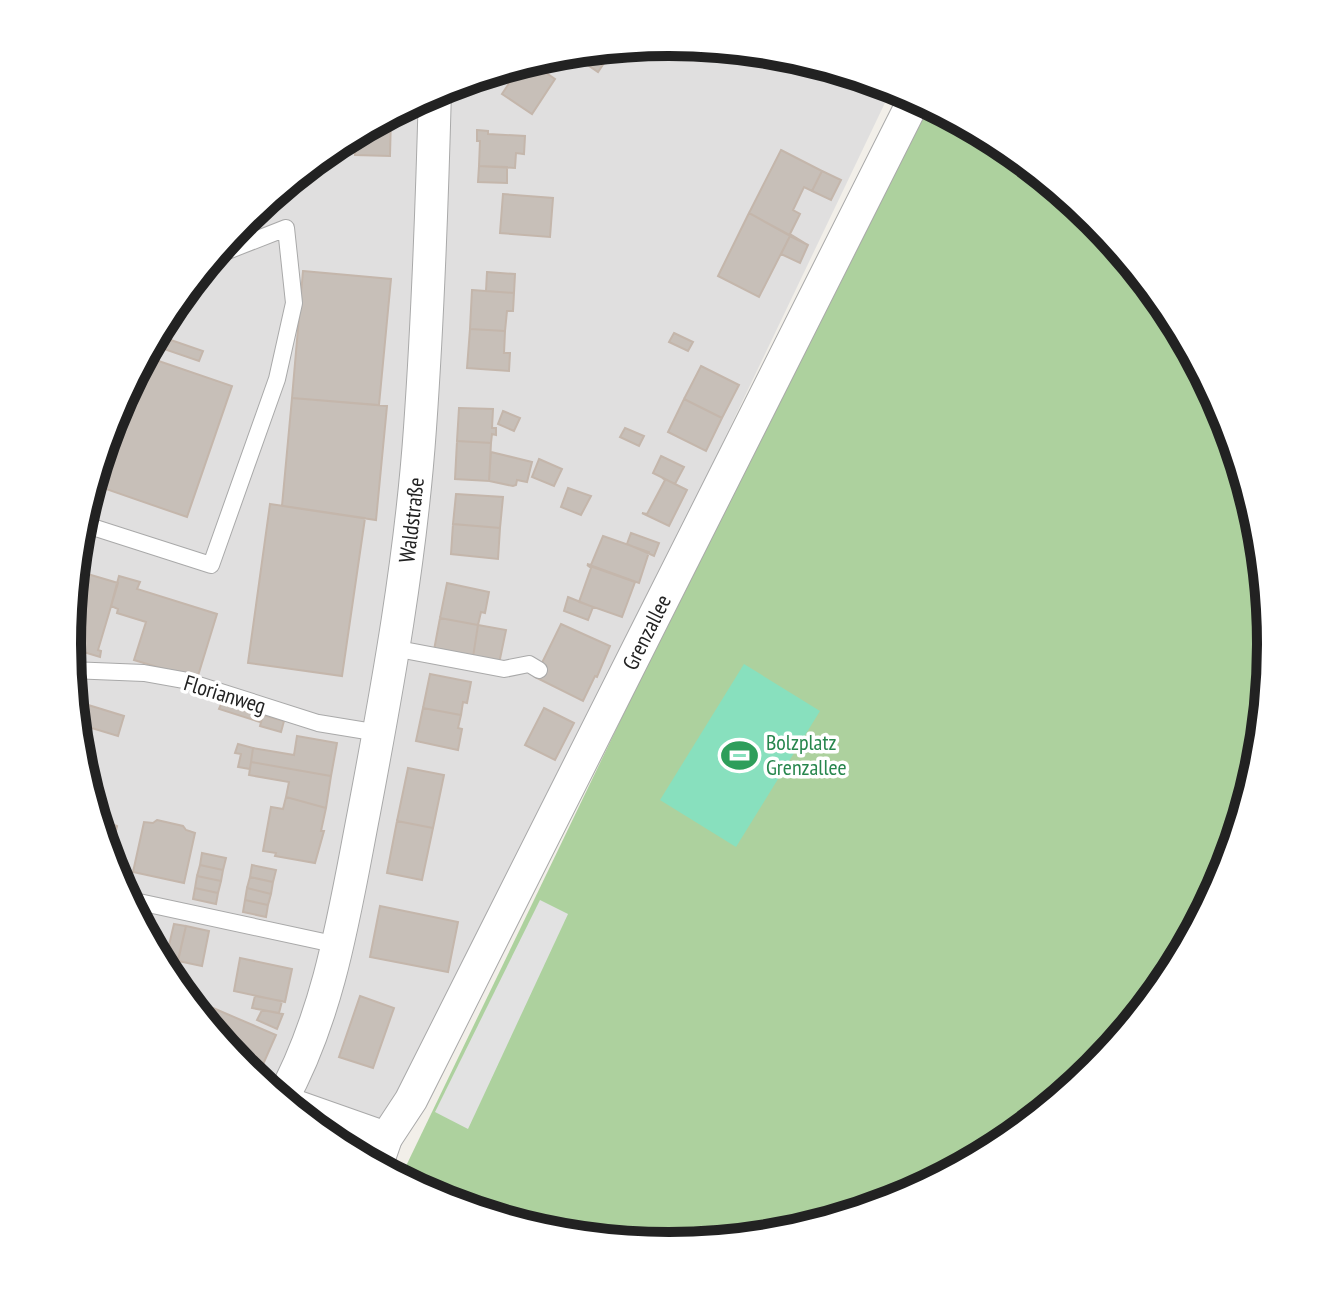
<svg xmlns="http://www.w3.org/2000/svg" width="1339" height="1289" font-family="'PT Sans Narrow',sans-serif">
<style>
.residential{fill:#e0dfdf}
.forest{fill:#add19e}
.pitch{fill:#88e0be}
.parking{fill:#e2e2e2}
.building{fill:#c7bfb8;stroke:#c4b6ab;stroke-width:2}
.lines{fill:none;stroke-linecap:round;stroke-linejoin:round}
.lane-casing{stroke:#a9a9a9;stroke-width:18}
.street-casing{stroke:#a9a9a9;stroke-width:34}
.lane{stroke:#fff;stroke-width:16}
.street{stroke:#fff;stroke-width:32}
.labels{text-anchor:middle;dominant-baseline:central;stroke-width:7;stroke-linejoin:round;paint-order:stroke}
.street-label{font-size:22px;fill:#222;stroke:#fff}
.leisure-label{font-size:22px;fill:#27864d;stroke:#fff;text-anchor:start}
.rim{fill:none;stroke:#222;stroke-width:10}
</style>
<rect width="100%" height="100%" fill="#f2efe9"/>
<path class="residential" d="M670,42L787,54L893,86L627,643L362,1160L334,1145L243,1070L168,979L113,875L78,762L67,644L79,527L113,413L169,309L244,218L335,143L439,88L552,53Z"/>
<path class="forest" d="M920,98L1005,144L1096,219L1171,310L1226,414L1261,527L1272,645L1260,762L1226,876L1170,980L1095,1071L1004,1146L900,1201L787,1236L669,1247L552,1235L439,1201L406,1184V1166Z"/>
<path class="pitch" d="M744,664L820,711L736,847L660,800Z"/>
<path class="parking" d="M540,900L568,914L468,1129L435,1112Z"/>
<path class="building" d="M603,49L610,54L598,72L576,57L570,66L553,53Z
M529,61L555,79L532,114L502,94L523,62Z
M850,73L871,79L867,87L848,78Z
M388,115H391L390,156L355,155L356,132Z
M477,130L488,131V134L525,136L524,154L516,153L515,168L479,166L480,141H477Z
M781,150L822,171L812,191L804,187L793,210L800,214L790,234L808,245L749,213Z
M312,162L316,173L301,179L299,173Z
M479,166L507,167V183L478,182Z
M822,171L841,180L831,200L812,191Z
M503,194L553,198L550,237L500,233Z
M749,213L790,236L759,297L718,276Z
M790,236L808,245L800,263L781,254Z
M303,271L391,279L379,405L292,398Z
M487,272L515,274L514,293L486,291Z
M472,290L514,293L513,311H507L505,331L470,329Z
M470,329L505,331L504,353H510L509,371L467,368Z
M674,333L693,342L688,351L669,342Z
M165,338L203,351L199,361L161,348Z
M144,356L232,386L187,517L103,488L120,436L108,432L113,414Z
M701,366L739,385L722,418L684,399Z
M292,398L387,406L376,520L282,506Z
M684,399L722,418L706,451L668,432Z
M459,408L493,409L492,428H496V435L492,434L491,443L457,441Z
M503,411L520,418L514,431L498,424Z
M625,428L644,436L639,446L620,437Z
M457,441L491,443L489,481L455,479Z
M491,452L532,462L527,482L517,480L516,485L513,486L489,481Z
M661,456L684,467L675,484L653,473Z
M539,459L562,469L554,486L532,477Z
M661,477L687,490L669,526L642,513L647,514L665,480Z
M568,488L591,496L581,515L561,507Z
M456,494L503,497L500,528L453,524Z
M270,504L365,518L342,676L248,663Z
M453,524L500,528L498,559L451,554Z
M631,533L659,543L654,556L627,544Z
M603,536L649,552L639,583L587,564L591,565Z
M587,565L635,582L622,617L579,602L591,568Z
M74,570L118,583L98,650L101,651L100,657L67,647Z
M119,576L140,582L137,589L217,614L197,679L134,660L146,622L117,613L118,609L111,606Z
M447,583L489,592L485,613L481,612L478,625L440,618Z
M568,597L593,607L588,620L564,611Z
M440,618L478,625L473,657L434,650Z
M561,624L610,646L597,677L595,676L583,701L535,677Z
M478,625L506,630L500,659L496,662L473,657Z
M430,674L471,682L467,703L463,702L461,715L423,708Z
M72,700L124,716L118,736L75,723Z
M222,702L262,714L260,722L219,709Z
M423,708L461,715L458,728L462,729L458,750L416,741Z
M544,708L574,723L555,760L525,745Z
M263,715L284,721L281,732L260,726Z
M297,736L337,743L331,776L251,762L253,748L294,755Z
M238,744L253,748L250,769L238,767L241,754L235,753Z
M251,762L331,776L326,808L286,797L289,782L249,775Z
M408,768L444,775L433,828L397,821Z
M286,797L326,808L321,831H324L315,863L275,856L276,853L263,851L271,807L283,809Z
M95,817L117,826L109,863Z
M157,820L183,826L186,830L195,833L184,883L133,872L144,822L153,823Z
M397,821L433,828L422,880L387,873Z
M202,853L226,858L223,870L200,865Z
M200,865L223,870L221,881L197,876Z
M252,865L276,870L273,882L250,877Z
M197,876L221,881L218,893L195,888Z
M250,877L273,882L271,894L247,888Z
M195,888L218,893L216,904L193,899Z
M247,888L271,894L268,905L245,900Z
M245,900L268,905L266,917L243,912Z
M380,906L458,922L448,972L370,957Z
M174,924L186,926L178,960L166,958Z
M186,926L209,931L202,966L178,961Z
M240,958L292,969L285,1002L234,991Z
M255,996L282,1001L279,1013L252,1008Z
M360,996L394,1008L373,1068L339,1057Z
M213,1008L276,1035L261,1069L231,1056L206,1025Z
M262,1010L283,1014L277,1029L257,1020Z"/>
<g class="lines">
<defs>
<path id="lane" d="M80,523L211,565L277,379L294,303L286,228L212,257
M393,648L504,669L529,664L539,670
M70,670L144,673L183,680L318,723L379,733
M125,899L338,945"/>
<g id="street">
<path id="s1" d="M281,1101C330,1013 345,910 364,812C388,685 411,557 420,428C428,316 432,203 435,90"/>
<path d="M281,1101L386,1138"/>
<path id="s2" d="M376,1167L386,1138L411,1100L916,96"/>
</g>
</defs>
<use href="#lane" class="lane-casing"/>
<use href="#street" class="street-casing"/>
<use href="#lane" class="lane"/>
<use href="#street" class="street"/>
</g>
<defs>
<symbol id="stadium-bare" viewBox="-9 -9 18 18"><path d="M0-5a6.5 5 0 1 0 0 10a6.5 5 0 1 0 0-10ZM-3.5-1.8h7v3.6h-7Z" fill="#2e9e5b" stroke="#fff" stroke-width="2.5" paint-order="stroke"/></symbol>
</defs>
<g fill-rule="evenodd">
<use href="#stadium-bare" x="714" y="730" width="51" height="51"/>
</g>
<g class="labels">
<g class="street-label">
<text stroke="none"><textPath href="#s1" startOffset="598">Waldstraße</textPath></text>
<text stroke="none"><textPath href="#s2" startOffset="600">Grenzallee</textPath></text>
<text transform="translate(225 694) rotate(17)">Florianweg</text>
</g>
<g class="leisure-label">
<text x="766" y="742">Bolzplatz<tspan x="766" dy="25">Grenzallee</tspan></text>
</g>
</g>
<path d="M0 0H1339V1289H0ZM81 644a588 588 0 1 1 1176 0a588 588 0 1 1-1176 0Z" fill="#fff" fill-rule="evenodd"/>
<path class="rim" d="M81 644a588 588 0 1 1 1176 0a588 588 0 1 1-1176 0Z"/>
</svg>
